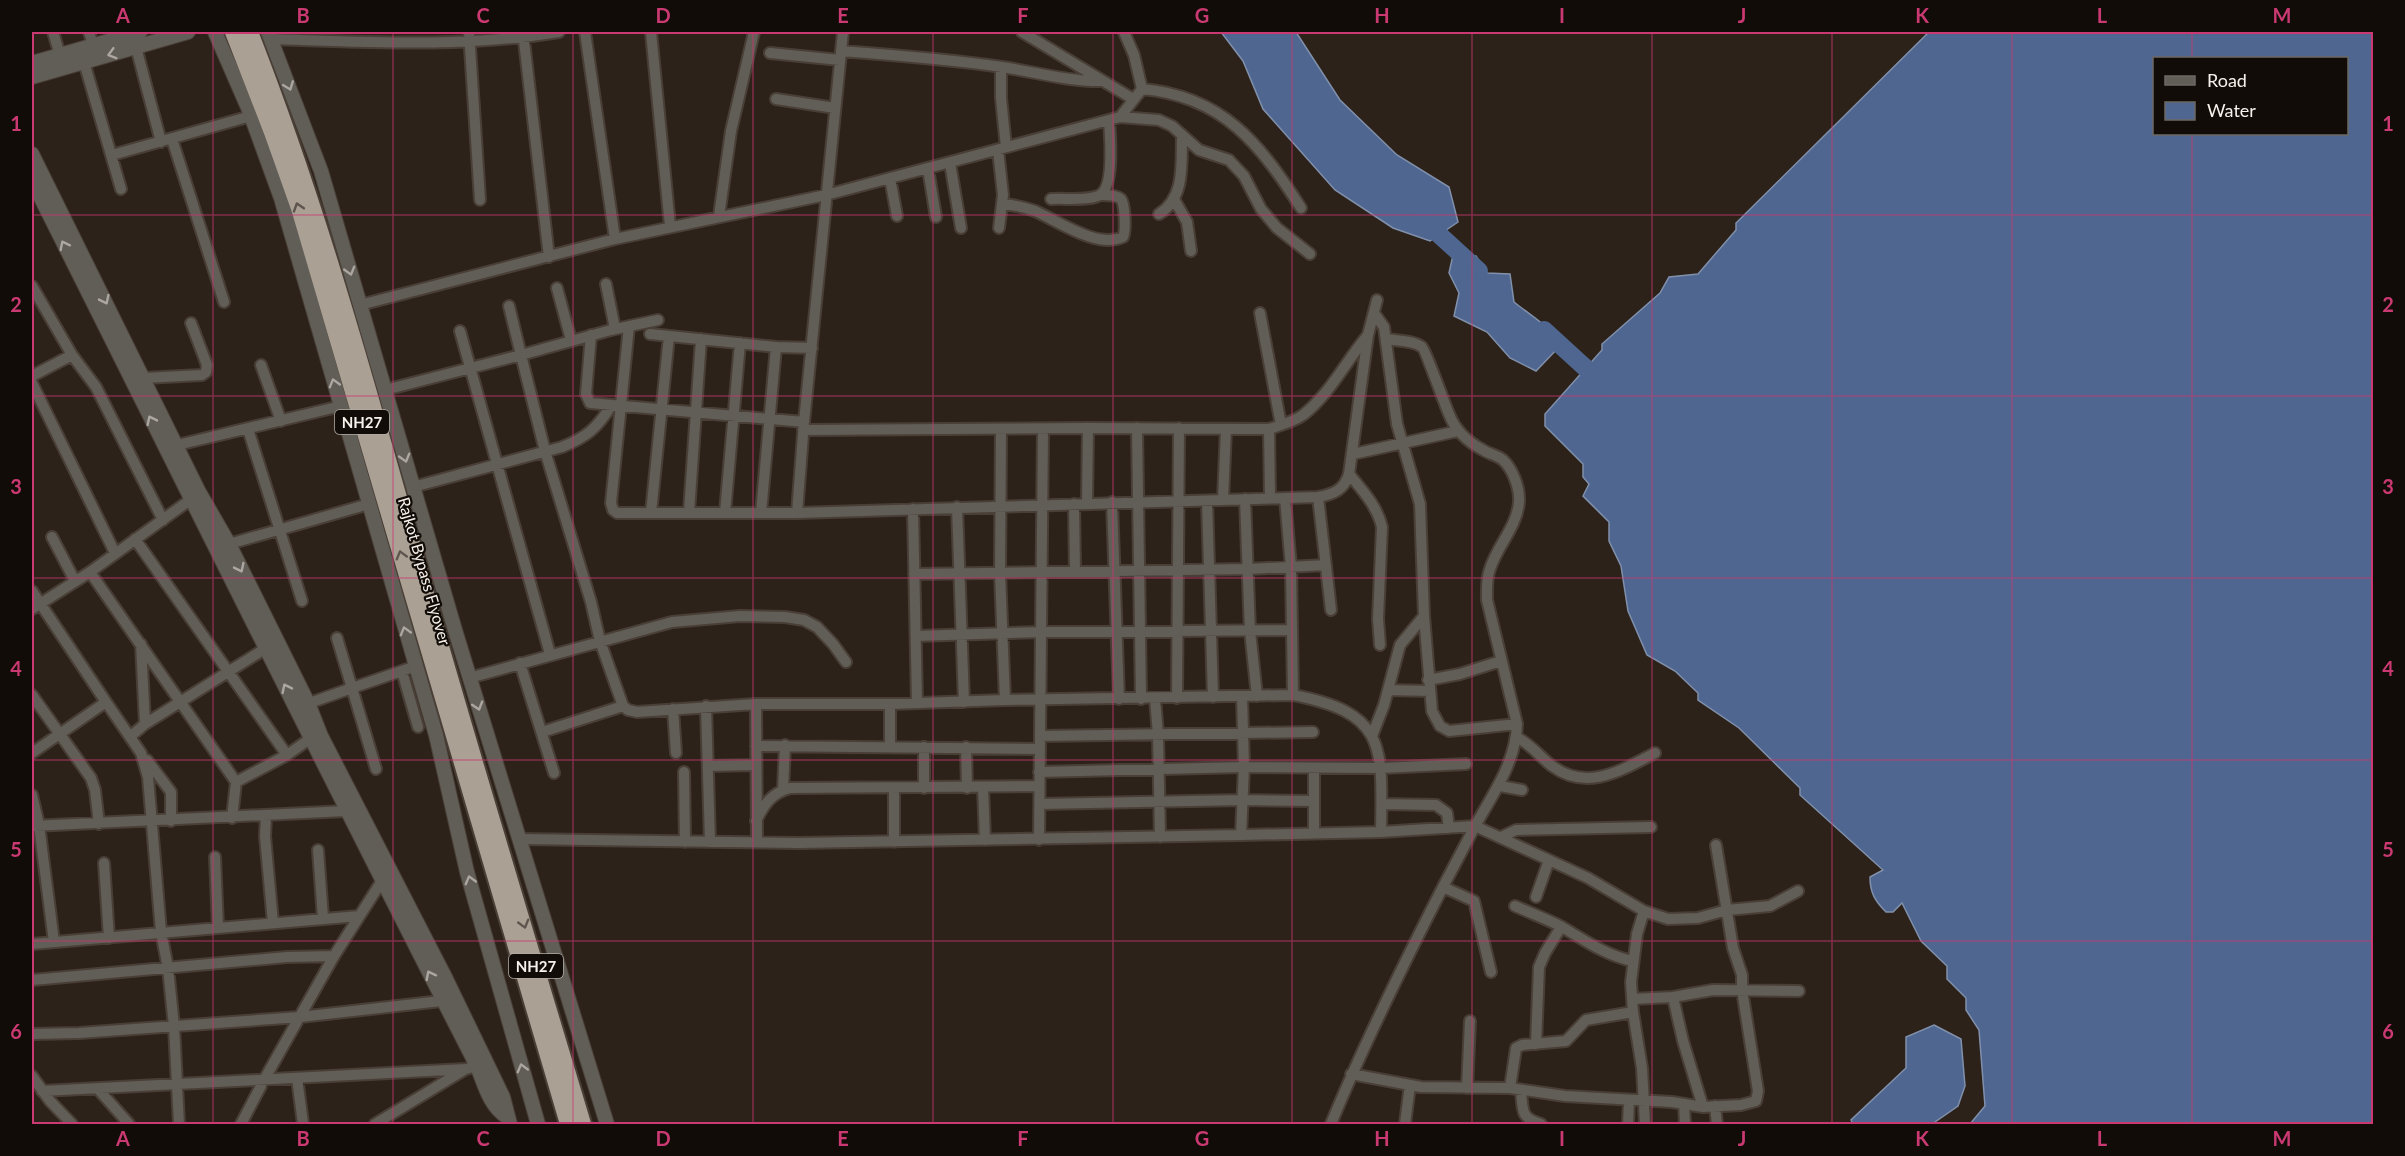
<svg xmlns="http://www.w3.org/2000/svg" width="2405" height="1156" font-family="Lato,sans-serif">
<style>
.water{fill:#4e6690;stroke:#8190ab;stroke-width:1.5;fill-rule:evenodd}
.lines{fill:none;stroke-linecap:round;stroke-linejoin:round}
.river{stroke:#4e6690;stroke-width:18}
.minor-casing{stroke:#493f36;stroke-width:14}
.tertiary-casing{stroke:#493f36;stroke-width:16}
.trunk-casing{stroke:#493f36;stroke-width:20}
.minor{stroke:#615d57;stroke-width:10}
.tertiary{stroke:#615d57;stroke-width:14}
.trunk{stroke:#aaa094;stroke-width:16}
.oneway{stroke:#aca7a1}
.oneway2{stroke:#5e564e}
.grid{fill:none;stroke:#ca3971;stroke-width:1.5;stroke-opacity:0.55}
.labels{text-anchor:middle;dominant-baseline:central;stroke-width:4.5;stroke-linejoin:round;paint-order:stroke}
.shield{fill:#110c08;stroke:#b3aca7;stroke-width:1.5}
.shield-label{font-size:15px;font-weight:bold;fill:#f8f1eb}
.street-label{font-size:16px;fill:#f8f1eb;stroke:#110c08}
.neatline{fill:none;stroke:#ca3971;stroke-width:2}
.grid-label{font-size:20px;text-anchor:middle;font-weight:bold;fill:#ca3971}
</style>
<rect width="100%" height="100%" fill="#2c2219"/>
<path class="water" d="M1221,32H1296L1340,100L1397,155L1449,187L1458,222L1430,241L1393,228L1335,190L1263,109L1243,61Z
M1929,32H2373V1124H1970L1985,1106L1979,1030L1966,1010V998L1947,979V966L1921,941L1902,903L1893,912H1886C1875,901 1870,893 1870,877L1883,870L1800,795V788L1739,728L1698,700V693L1675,671L1647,655L1628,611L1621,566L1609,541V522L1583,496L1589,484L1583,477V464L1545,426V414L1602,350V344L1660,293L1669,277L1698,274L1736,230V223ZM2154,58H2346V134H2154Z
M1453,255L1476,256L1487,273L1510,274L1514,302C1531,316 1550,326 1561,345L1536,371L1510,358L1487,332L1454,316L1459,293L1449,273Z
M1934,1025L1961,1039L1965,1086L1958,1106L1932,1124H1853L1851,1120L1906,1068V1037Z"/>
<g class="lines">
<path class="river" d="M1422,219L1479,271
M1544,330L1603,384"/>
<defs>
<path id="minor" d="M53,32L60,55
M89,32L93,45
M469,32L480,200
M523,32L549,257
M585,32L615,239
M651,32L670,226
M843,32L804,422L797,513C971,507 1144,503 1318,497C1334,494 1344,490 1349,474L1368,335L1377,300
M1022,32L1133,99
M1124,32L1134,55L1142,89
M271,39C369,42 461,48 559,32
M136,47L161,142
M841,51C895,55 948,59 1002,67C1036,72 1069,82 1103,81
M770,53L840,60
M84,62L121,189
M1001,67V98L1006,147
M1142,89C1223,96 1260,144 1301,208
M776,99L835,108
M1120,117L1159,120L1172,126L1199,150L1229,160L1244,176L1261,209L1277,228L1310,254
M172,139L224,302
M998,150L1003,195L999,228
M112,155L251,116
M950,163L961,228
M928,169L936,217
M890,178L897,216
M1051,199C1065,198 1086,201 1098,196C1115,190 1110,135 1109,120
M1175,201L1187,222L1191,251
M1002,204C1014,205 1024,207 1035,211C1058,221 1097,249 1123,237C1126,231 1125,204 1121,199C1117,195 1107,195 1102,195
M1159,214C1186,197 1181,163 1182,135
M719,216L731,131L754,32
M606,284L615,329
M32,286L72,355L96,387L163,520
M557,288L571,340
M360,305L615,239L826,195L1120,117L1142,89
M509,306L521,355L611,330L658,320
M1260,313L1281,425
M1374,313L1384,327L1397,424L1420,504L1424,616L1432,711L1440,726L1449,731L1517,724
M629,326L611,503L613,510L617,513H797
M460,331L550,654
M650,334L776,347
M591,335L586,394L590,403L804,422
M261,365L281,421
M32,376L72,355
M144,378L202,375L206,372L207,365L191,323
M32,383L115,553
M385,390L521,355L545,451L591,602L600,641L623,706L628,710L637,712L756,704H890L1005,700L1293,695C1388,713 1382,748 1381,832
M1137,428L1141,699
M248,429L302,601
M1001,429L1000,573L1005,700
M1269,429L1270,498
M803,430L1088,428L1269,429C1281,425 1293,422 1303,415C1330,394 1346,361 1368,335
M169,447L341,406
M1353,454L1458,431
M1349,474C1363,491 1377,506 1382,527L1378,619L1380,645
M413,487L562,447C587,437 597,428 611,406
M1318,497L1331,610
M1285,498L1291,567L1293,695
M1245,499L1250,631L1257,696
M1223,500L1226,429
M1207,501L1213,697
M1112,502L1119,699
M1087,503L1088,428
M1074,504L1075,571
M957,507L964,702
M913,509L917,703
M689,512L701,339
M651,513L669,336
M725,513L740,343
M761,513L776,347L812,348
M52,537L75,581
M135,539L287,755
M229,544L369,504
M90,572L236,782L287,755L311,738
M914,574L1249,569L1326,565
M32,591L106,702L32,753
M32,609L90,572L197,495
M916,636L1042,632L1291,630
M141,644L145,724
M520,663L554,773
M402,671L418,727
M469,678L672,622L740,616L785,617L804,620L817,627L833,644L846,662
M1428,680L1460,674L1501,661
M1388,690L1430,691
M32,695L91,778L95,790L99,824
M1177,698L1179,428
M1155,699L1158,734L1160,837
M106,702L141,753L148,777L161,932L168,968L174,1026L179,1124
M756,704L757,842
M890,704V746
M301,706L352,688L337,638
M706,706L710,842
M673,709L676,753
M542,732L623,706
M131,736L145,724L271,645
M1040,736L1313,732
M1372,736L1384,705L1400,645L1424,616
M1516,737C1531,744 1539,756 1552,766C1587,792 1622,770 1655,753
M756,746L1039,749
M966,747L967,788
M147,760L171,792V821
M709,766L756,765
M376,769L352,688L416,666
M684,772L685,842
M1039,772L1244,767L1382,768L1466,764
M1500,786L1522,790
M983,787L985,840
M894,788V842
M924,788V747
M783,790L785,745
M32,795L39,825L54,942
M1040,804L1242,800L1314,801
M1382,804L1436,805L1447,813L1449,828
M266,816L265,836L273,923
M232,818L236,782
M756,821C764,804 772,793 790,788L1039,786
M32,826L346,811L353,808
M1314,833V768
M1241,835L1244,767L1242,696
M1501,837L1516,830L1651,827
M519,839L799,843L1241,835L1381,832L1475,826L1588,878L1644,911L1668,919L1698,918L1727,910L1770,906L1798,891
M1039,840L1043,429
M318,850L323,918
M215,857L218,927
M104,863L109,938
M1443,887L1474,901L1491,972
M1536,897L1549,860
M1515,906C1530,913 1547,919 1562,927C1586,941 1605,955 1632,961
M1644,911L1637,934L1631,982L1633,1012L1642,1068L1645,1124
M32,944L359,916
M32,980L287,957L334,956L385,876
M1673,997L1683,1041L1703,1107
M1632,999L1673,997L1713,990L1799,991
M32,1034L79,1033L300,1017L450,1000
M1536,1044L1539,967L1545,953L1561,927
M1351,1074L1421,1087L1510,1088L1565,1096L1672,1102L1703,1107L1741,1105L1756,1101L1758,1091L1742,990V975L1733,948L1716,845
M32,1076L50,1101L72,1124
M297,1078L303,1124
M1467,1088L1470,1021
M1510,1088L1516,1048L1522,1045L1566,1041L1586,1020L1633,1012
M98,1089L129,1124
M1521,1090C1523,1110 1520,1118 1541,1124
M42,1091L466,1069L484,1064
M1684,1104L1685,1124
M1715,1106L1717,1124
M241,1124L264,1080L334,956
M375,1124L464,1070
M1331,1124C1364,1043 1404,963 1444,885C1454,866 1464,847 1474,828C1492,795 1516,763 1517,724L1487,600C1487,590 1486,579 1490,569C1497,546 1517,527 1519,502C1520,489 1513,469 1503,460C1497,455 1489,454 1483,450C1468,442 1455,430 1449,414C1445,405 1425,349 1422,347C1413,340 1397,341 1386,339
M1405,1124L1410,1085
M1628,1124L1629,1100"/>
<path id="tertiary" d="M215,32L249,110L281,198L436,735L467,872L538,1124
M268,32L321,171L455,630L607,1124
M32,63L140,32
M32,77L188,32
M32,154L199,492L229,544L308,703L321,736L446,979L503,1097L510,1124
M32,180C180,475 326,772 477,1066C485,1085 489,1105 507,1117"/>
<path id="trunk" d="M233,32L272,132L299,208L568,1124
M250,32C324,221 376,417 431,612C480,783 532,954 583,1124"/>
</defs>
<use href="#minor" class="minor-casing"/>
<use href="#tertiary" class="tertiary-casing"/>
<use href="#trunk" class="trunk-casing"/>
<use href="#minor" class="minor"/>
<use href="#tertiary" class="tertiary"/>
<use href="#trunk" class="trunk"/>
</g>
<defs><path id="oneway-chevron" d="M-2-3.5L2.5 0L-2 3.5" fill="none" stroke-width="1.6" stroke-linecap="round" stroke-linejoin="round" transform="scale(1.5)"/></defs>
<g class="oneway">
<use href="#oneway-chevron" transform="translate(112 54) rotate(164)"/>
<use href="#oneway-chevron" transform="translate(289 86) rotate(69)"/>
<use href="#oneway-chevron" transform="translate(64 245) rotate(-117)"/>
<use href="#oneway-chevron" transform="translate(350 271) rotate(74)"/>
<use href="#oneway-chevron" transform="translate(105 300) rotate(64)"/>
<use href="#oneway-chevron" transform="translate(334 383) rotate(-106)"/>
<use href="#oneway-chevron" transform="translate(151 420) rotate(-116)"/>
<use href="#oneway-chevron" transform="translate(405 458) rotate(74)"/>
<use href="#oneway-chevron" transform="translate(240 568) rotate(64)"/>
<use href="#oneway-chevron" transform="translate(405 631) rotate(-106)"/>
<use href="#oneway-chevron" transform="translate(286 688) rotate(-116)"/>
<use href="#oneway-chevron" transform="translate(478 706) rotate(73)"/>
<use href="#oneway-chevron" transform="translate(470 880) rotate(-105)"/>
<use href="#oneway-chevron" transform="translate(430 975) rotate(-117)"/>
<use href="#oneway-chevron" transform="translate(522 1068) rotate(-105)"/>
</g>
<g class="oneway2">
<use href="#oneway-chevron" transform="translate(298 207) rotate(-108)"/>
<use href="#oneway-chevron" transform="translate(401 555) rotate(-106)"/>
<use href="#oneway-chevron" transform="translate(524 924) rotate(74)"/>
</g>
<path class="grid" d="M213,32V1124M393,32V1124M573,32V1124M753,32V1124M933,32V1124M1113,32V1124M1292,32V1124M1472,32V1124M1652,32V1124M1832,32V1124M2012,32V1124M2192,32V58M2192,134V1124M32,215H2374M32,396H2374M32,578H2374M32,760H2374M32,941H2374"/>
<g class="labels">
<g class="shield">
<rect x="335" y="410" width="54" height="24" rx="4.5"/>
<rect x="509" y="954" width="54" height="24" rx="4.5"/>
</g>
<g class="shield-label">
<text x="362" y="422">NH27</text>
<text x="536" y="966">NH27</text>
</g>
<g class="street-label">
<text transform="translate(425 571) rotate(74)">Rajkot Bypass Flyover</text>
</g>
</g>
<rect width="2405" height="1156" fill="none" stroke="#110c08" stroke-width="66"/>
<rect x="2153" y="57" width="195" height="78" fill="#110c08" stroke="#6d6863" stroke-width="1.5"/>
<rect x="2165" y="76" width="30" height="9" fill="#615d57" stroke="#6d6863" stroke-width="1.5"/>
<text x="2207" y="87" font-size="18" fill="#f8f1eb">Road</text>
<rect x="2165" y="102" width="30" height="18" fill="#4e6690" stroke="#6d6863" stroke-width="1.5"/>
<text x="2207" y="117" font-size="18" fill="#f8f1eb">Water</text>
<rect x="33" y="33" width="2339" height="1090" class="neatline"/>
<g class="grid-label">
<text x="123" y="23">A</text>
<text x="303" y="23">B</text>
<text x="483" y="23">C</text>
<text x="663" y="23">D</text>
<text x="843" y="23">E</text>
<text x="1023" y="23">F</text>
<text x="1202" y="23">G</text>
<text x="1382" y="23">H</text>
<text x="1562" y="23">I</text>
<text x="1742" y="23">J</text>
<text x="1922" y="23">K</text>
<text x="2102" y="23">L</text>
<text x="2282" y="23">M</text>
<text x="16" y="131">1</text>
<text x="2388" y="131">1</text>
<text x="16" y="312">2</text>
<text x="2388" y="312">2</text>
<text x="16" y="494">3</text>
<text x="2388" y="494">3</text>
<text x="16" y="676">4</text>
<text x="2388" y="676">4</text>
<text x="16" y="857">5</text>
<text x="2388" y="857">5</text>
<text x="16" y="1039">6</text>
<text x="2388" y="1039">6</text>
<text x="123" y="1146">A</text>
<text x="303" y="1146">B</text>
<text x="483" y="1146">C</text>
<text x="663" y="1146">D</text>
<text x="843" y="1146">E</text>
<text x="1023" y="1146">F</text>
<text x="1202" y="1146">G</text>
<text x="1382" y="1146">H</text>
<text x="1562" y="1146">I</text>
<text x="1742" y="1146">J</text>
<text x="1922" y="1146">K</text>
<text x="2102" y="1146">L</text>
<text x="2282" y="1146">M</text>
</g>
</svg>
